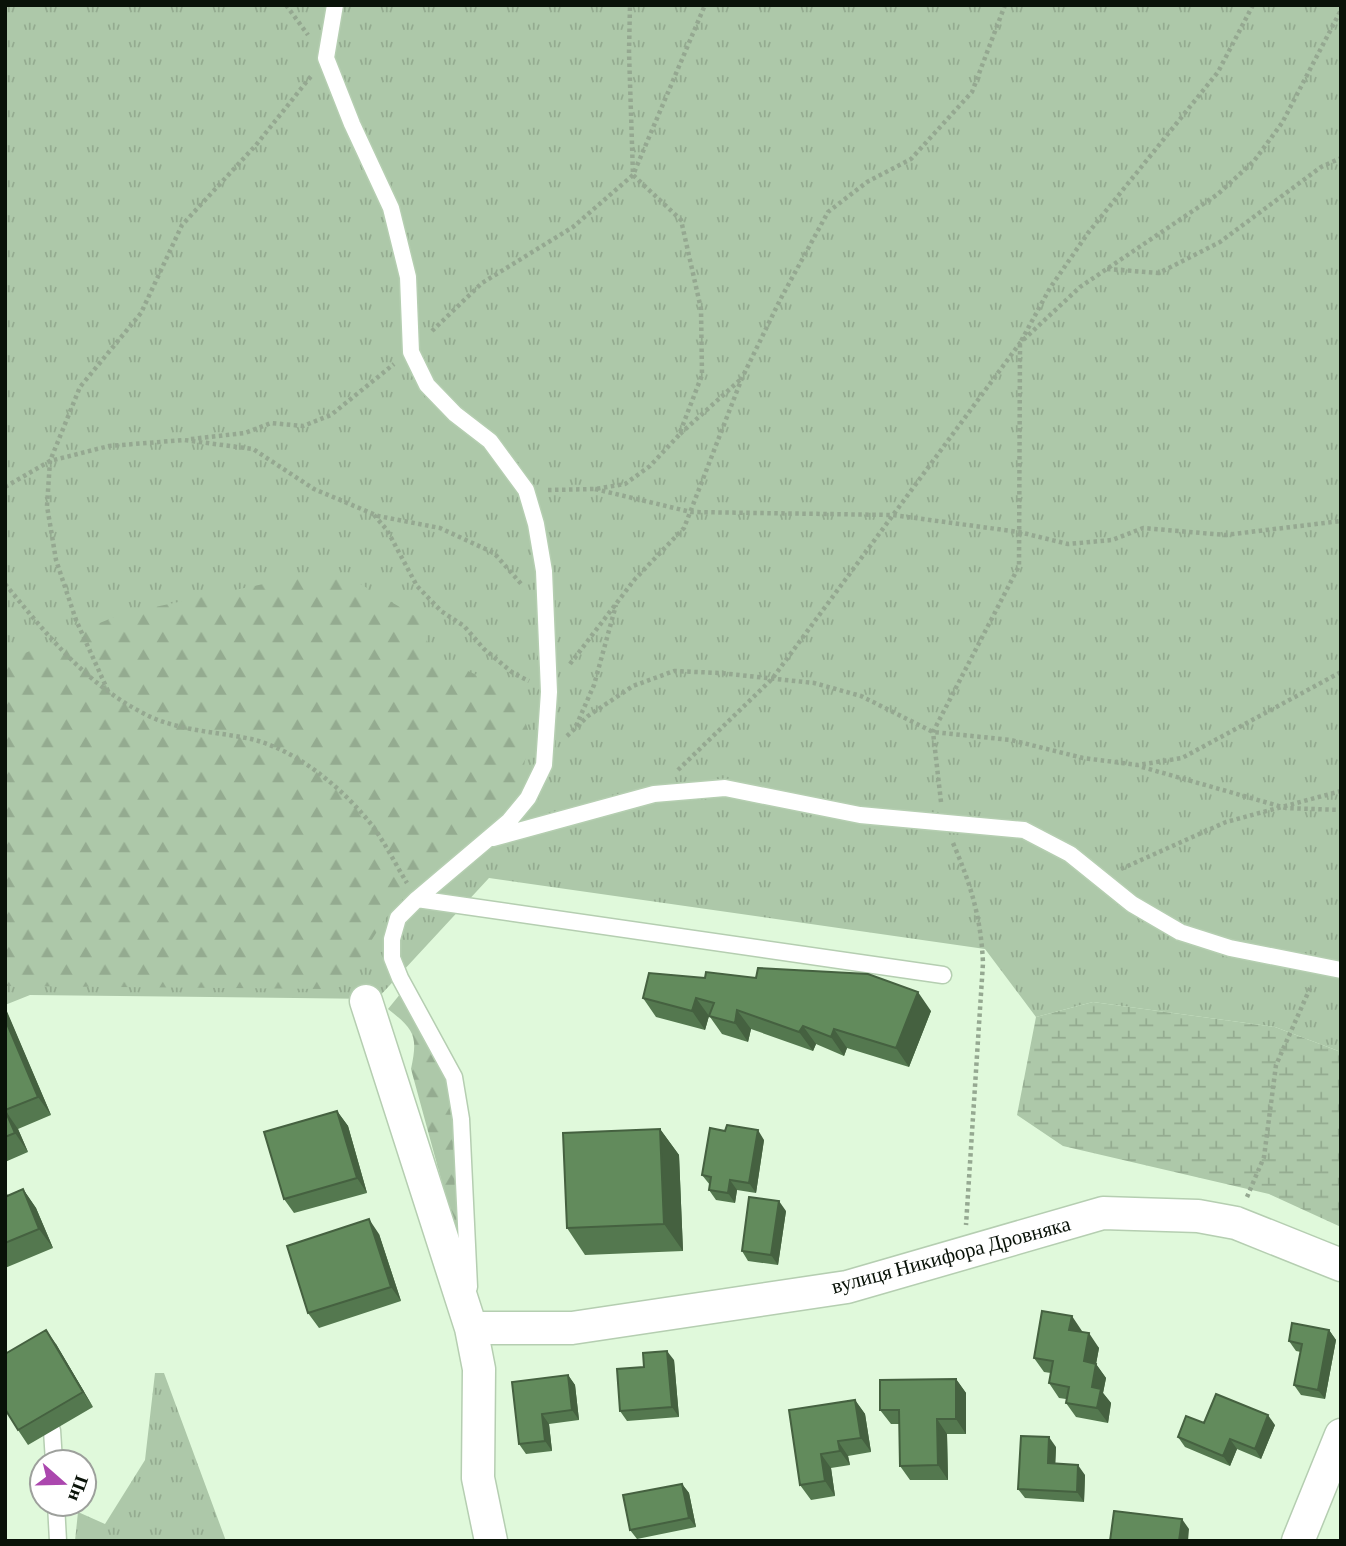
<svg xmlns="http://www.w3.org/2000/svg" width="1346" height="1546" font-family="'Crimson Pro',serif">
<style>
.grass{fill:url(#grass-tufts)}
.forest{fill:url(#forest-firs)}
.wetland{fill:url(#wetland-marsh)}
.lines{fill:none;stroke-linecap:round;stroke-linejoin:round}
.service-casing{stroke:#b5ceb1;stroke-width:19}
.minor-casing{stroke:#b5ceb1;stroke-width:35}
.path{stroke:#95a891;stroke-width:4.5;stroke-dasharray:3.5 3.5;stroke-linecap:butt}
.service{stroke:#fff;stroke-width:16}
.minor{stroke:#fff;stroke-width:32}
.wall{fill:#54784f}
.shaded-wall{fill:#456140}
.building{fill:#628b5c;stroke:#456140;stroke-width:2}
.labels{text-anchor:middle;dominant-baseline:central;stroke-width:7;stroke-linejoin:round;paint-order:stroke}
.street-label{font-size:21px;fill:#091208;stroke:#fff}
</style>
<defs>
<pattern id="grass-tufts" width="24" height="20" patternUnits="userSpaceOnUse" patternTransform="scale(1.75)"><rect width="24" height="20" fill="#adc8a9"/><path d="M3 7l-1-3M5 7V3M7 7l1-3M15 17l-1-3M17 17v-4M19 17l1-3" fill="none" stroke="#94ab90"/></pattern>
<pattern id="forest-firs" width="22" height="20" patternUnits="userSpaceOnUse" patternTransform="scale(1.75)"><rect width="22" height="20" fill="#adc8a9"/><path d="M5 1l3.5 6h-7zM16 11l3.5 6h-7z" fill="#94ab90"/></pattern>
<pattern id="wetland-marsh" width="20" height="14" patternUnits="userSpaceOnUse" patternTransform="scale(1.75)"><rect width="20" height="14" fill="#adc8a9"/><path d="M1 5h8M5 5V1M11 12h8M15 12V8" fill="none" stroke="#94ab90"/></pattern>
</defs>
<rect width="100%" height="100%" fill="#e0f9db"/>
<path class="grass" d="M5,5H1341V1052L1275,1027L1093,1002L1036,1017L985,949L489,878L377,999L30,995L5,1005Z
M155,1373H164L226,1541H75L78,1512L105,1524L145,1460Z"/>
<path class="forest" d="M301,576L355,581L417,617L433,655L514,692L530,735L524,766L514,793L442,853L385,919L352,971L327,989L5,986V661L122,614Z
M401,993L446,1076L454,1117L465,1267L411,1069C418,1036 415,1030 388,1009Z"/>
<path class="wetland" d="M1093,1002L1275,1027L1341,1052V1227L1269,1194L1063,1146L1017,1115L1036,1017Z"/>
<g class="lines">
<defs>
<path id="service" d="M335,5L326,58L352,124L391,208L408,277L411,352L427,385L455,414L490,441L526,490L536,524L544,571L549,692L544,765L528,798L509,821L417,899L398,918L392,939V958L400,978L454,1077L461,1119L469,1287
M493,838L654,794L725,788L860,815L1024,830L1070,854L1132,904L1180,932L1230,948L1341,970
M417,899L943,975
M52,1430L54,1462
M56,1504L58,1541"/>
<path id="minor" d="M366,1001L471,1328
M491,1541L478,1478L479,1369L471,1328H572L847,1287L1103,1213L1198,1216L1236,1223L1341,1265
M1298,1541L1341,1435"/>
</defs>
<use href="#service" class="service-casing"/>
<use href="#minor" class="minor-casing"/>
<path class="path" d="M286,5L308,35
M1107,269L1159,273L1220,242L1321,167L1341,158
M432,331L482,283L573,227L633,175L705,5
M680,434L741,379
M191,439L245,433L271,423L303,426L331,415L394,364
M5,487L50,461L80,387L141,313L182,225L256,145L312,75
M595,489L691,512L893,515L1019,532L1068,544L1112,540L1143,528L1225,535L1341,521
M548,490L595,489L625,484L650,466L679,435L702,375L701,309L681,220L633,175L629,52L630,5
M374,515L387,530L417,586L441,611L464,626L484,649L513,673L529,681
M5,584C45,632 83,681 139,711C174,731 213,731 251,739C298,750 346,791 374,828C386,845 396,865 407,883
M570,664L635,579L684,528L742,378L780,300L828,212L867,182L911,159L972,92L1005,5
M108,691L76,620L56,560L47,506L50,461L109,446L184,440L253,449L314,489L378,516L440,528L494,553L523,586
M576,726L594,685L616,605
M567,736L588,716L633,686L674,671L720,673L814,683L861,696L933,732L1011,740L1083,758L1138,765L1182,758L1341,672
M1142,767L1286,808L1341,810
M678,770L772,679L1020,343L1080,287L1218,194L1254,161L1282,123L1341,10
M941,802L933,732L1019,566L1020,343L1050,288L1088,233L1218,72L1253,5
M953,843C971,885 981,918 983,963L966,1225
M1121,869L1226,822L1341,791
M1247,1197L1264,1157L1276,1065L1311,986"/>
<use href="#service" class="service"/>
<use href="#minor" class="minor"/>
</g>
<path class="wall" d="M649,973L931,1011L909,1067L847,1048L844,1056L816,1044L813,1051L751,1029L748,1042L722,1034L710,1017L709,1016L705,1030L656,1017L643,998Z
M5,1008L51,1115L18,1129L28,1152L5,1162Z
M337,1111L348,1126L367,1193L294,1213L284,1199Z
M660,1129L679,1155L683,1251L585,1255L567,1228Z
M725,1131L764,1140L756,1193L737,1190L735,1203L716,1200L709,1190L710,1185L702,1175Z
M5,1189L8,1196L23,1189L36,1208L53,1248L5,1268Z
M786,1211L778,1265L748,1261L742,1251Z
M379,1234L401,1301L319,1328L308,1313Z
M1329,1330L1336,1340L1325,1399L1301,1395L1294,1385L1301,1352L1296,1351L1289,1341Z
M1082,1331L1081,1332L1099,1348L1096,1364L1106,1378L1103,1393L1111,1403L1108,1423L1076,1417L1066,1403V1399L1059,1398L1049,1383L1051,1373L1044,1372L1034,1358Z
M56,1344L93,1407L28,1445L18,1430Z
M674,1360L679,1417L627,1421L620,1411L644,1367Z
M568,1375L575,1385L579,1420L549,1424L552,1451L526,1454L519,1444Z
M956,1379L966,1393V1434H947L948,1480H910L900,1466L899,1424H891L880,1410Z
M855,1400L865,1414L871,1452L848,1456L850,1465L831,1468L835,1496L811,1500L800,1485Z
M1204,1423L1275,1425L1261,1459L1237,1449L1230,1466L1185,1447L1178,1437Z
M1056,1447L1055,1463L1085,1475L1084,1502L1025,1498L1018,1489Z
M682,1484L689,1493L696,1527L637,1539L630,1530Z"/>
<path class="shaded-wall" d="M918,992L931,1011L909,1067L896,1048Z
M696,998L709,1016L705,1030L692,1011Z
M5,1008L6,1009L51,1115L38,1097L5,1019Z
M737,1010L751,1029L748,1042L735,1023Z
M803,1026L816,1044L813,1051L799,1032Z
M834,1029L847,1048L844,1056L831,1037Z
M5,1110L18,1129L28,1152L15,1133Z
M337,1111L348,1126L367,1193L357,1178Z
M660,1129L679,1155L683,1251L664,1224Z
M758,1130L764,1140L756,1193L749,1183Z
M730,1180L737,1190L735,1203L728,1193Z
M23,1189L36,1208L53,1248L39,1229Z
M779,1201L786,1211L778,1265L771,1255Z
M369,1219L379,1234L401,1301L391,1287Z
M1072,1316L1082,1331L1079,1344L1069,1330Z
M46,1330L56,1344L93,1407L83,1392Z
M1329,1330L1336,1340L1325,1399L1318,1390Z
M1089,1333L1099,1348L1096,1364L1106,1378L1103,1393L1111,1403L1108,1423L1097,1408L1084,1361Z
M667,1351L674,1360L679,1417L672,1407Z
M568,1375L575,1385L579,1420L572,1410Z
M956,1379L966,1393V1434L956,1419Z
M855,1400L865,1414L871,1452L861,1438Z
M542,1414L549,1424L552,1451L545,1441Z
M1268,1415L1275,1425L1261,1459L1255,1449Z
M937,1419L947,1434L948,1480L938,1465Z
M1049,1437L1056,1447L1055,1473L1048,1463Z
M1230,1439L1237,1449L1230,1466L1223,1456Z
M838,1441L848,1456L850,1465L840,1451Z
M821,1454L831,1468L835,1496L825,1481Z
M1078,1465L1085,1475L1084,1502L1077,1492Z
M682,1484L689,1493L696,1527L689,1518Z
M1182,1519L1189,1529L1188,1541H1179Z"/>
<path class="building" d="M758,968L868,974L918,992L896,1048L834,1029L831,1037L803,1026L799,1032L737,1010L735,1023L709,1016L714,1003L696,998L692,1011L643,998L649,973L705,978L706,972L756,978Z
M5,1019L38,1097L5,1110L15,1133L5,1137Z
M337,1111L357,1178L284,1199L264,1132Z
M727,1125L758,1130L749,1183L730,1180L728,1193L709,1190L711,1177L702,1175L710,1128L725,1131Z
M660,1129L664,1224L567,1228L563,1133Z
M23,1189L39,1229L5,1243V1197Z
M749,1197L779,1201L771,1255L742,1251Z
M369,1219L391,1287L308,1313L287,1246Z
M1042,1311L1072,1316L1069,1330L1089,1333L1084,1361L1096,1364L1092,1387L1101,1389L1097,1408L1066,1403L1069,1387L1049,1383L1053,1361L1034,1358Z
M1292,1323L1329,1330L1318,1390L1294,1385L1302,1344L1289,1341Z
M46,1330L83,1392L18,1430L5,1409V1354Z
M667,1351L672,1407L620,1411L617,1369L644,1367L643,1353Z
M568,1375L572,1410L542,1414L545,1441L519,1444L512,1382Z
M956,1379V1419H937L938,1465L900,1466L899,1410H880V1380Z
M1216,1394L1268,1415L1255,1449L1230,1439L1223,1456L1178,1437L1186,1416L1204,1423Z
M855,1400L861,1438L838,1441L840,1451L821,1454L825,1481L800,1485L789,1410Z
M1021,1436L1049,1437L1048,1463L1078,1465L1077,1492L1018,1489Z
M682,1484L689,1518L630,1530L623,1495Z
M1114,1511L1182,1519L1179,1541H1110Z"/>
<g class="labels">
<g class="street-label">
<text transform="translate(951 1255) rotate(-15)">вулиця Никифора Дровняка</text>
</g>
</g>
<rect width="1346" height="1546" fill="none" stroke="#091208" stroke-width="14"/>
<g transform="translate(63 1483) rotate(110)"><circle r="33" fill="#ffffff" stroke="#9da09c" stroke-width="2"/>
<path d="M0-5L12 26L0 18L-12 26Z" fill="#ab47ae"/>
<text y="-10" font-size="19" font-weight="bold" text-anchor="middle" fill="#091208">Пн</text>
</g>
</svg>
